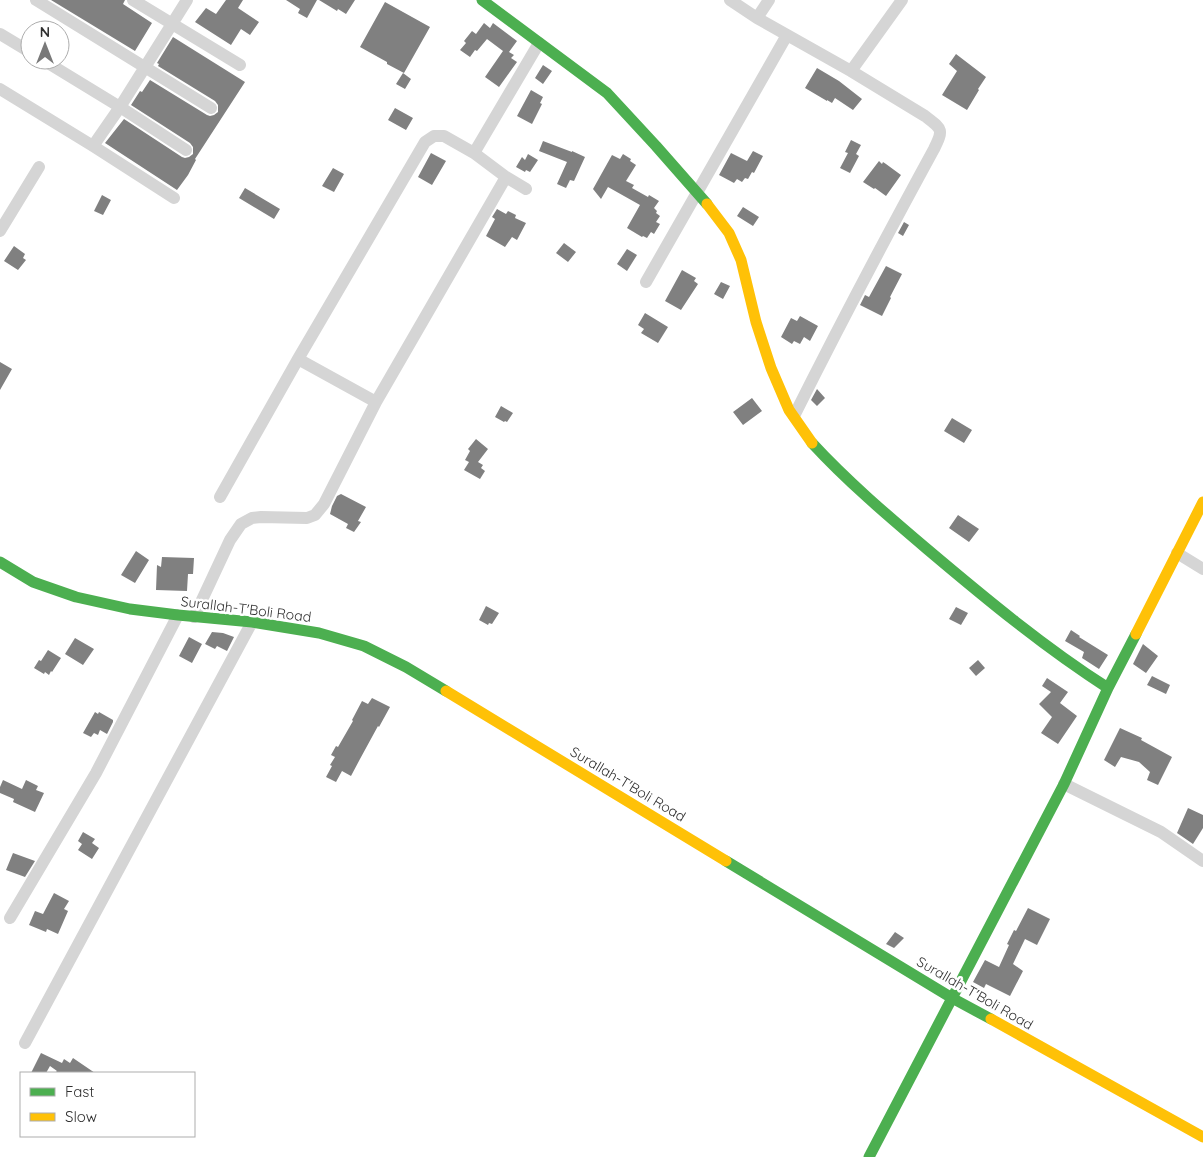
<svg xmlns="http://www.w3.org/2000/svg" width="1203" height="1157" font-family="Quicksand,sans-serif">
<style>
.building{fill:#808080}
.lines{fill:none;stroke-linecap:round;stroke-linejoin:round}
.street{stroke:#d5d5d5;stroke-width:12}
.fast{stroke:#4caf50;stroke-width:11}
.slow{stroke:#ffc107;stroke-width:11}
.labels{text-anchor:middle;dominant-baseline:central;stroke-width:5;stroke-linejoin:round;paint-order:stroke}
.street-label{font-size:14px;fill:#313131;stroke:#fff}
</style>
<rect width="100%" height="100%" fill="#fff"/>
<path class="building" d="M51,0H125L123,4L152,23L135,51Z
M226,0H243L238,8L259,22L250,35L241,29L231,45L195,22L206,8L216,14Z
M286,0H317L307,18L298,13L300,9Z
M319,0H355L346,14L338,9L337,11Z
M385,2L430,27L404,73L387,64V62L360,47Z
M484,23L490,28L493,23L517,41L509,52L514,55L511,58L517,62L499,87L485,77L503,51L487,39L477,51L475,50L470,57L460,50L466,43L464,41L472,31L476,34Z
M173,37L245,82L195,159L196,160L188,175L177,190L105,143L124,119L182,157L185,158L189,157L193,154V147L190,143L131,105L140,91L142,92L150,80L207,115L210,116L214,115L218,112V105L215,101L158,66L159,64L157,63Z
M956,54L986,77L978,89L979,90L967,110L942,95L957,71L949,64Z
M543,65L552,71L543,84L535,78Z
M817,68L839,81L862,99L853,110L835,98L832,103L827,100V101L805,88Z
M403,73L411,79L405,89L396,84Z
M531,90L543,97L540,103L542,104L532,124L517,116Z
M395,108L413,118L406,130L388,120Z
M851,140L861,145L856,154L859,156L850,173L840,168L848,153L845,152Z
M543,141L572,152V151L585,157L574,181L570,180L566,188L557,184L567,162L539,151Z
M753,151L763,156L754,173L752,172L748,179L745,178L742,182L737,179L734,183L719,175L731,153L747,161Z
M431,153L446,161L432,185L418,177Z
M528,154L538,160L530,172L526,170L525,172L516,167L522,157L525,160Z
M623,154L631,159L630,161L636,165L626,181L634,185L632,188L648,197L649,195L659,201L654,208L657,211L656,213L660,216L656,222L660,224L654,234L651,232L647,238L643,236L642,237L627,228L640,205L608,187L601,199L593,189L612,155L620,159Z
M879,161L882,164L883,162L886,164L901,175L886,196L875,188L874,189L863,182Z
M333,168L344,174L334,192L322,186Z
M245,188L280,209L274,219L239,198Z
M102,195L111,200L103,215L94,211Z
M743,207L759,217L753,226L737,216Z
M497,209L506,214L508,211L516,215L515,218L526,223L517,240L512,237L505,247L486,236L495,219L492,217Z
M904,222L909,225L903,236L898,233Z
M564,243L576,252L568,262L556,253Z
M14,246L25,254L23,258L26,260L18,270L4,261Z
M627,249L637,255L627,271L617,264Z
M886,266L902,274L890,297L891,298L882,316L860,305L865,295L869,297Z
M682,270L696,278L694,281L698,284L681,310L665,301Z
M721,282L730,286L723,299L714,294Z
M645,313L668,327L658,343L641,333L644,329L638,325Z
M800,316L818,326L810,341L804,337L800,344L794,341L792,344L781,337L791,318L797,321Z
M0,362L12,369L0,390Z
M817,389L825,398L817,406L811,400Z
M752,398L762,411L743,425L733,412Z
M501,406L513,413L507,422L505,421L504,422L495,417Z
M952,418L972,430L964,443L944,431Z
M476,439L488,449L478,462L483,465L481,468L485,471L480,479L464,470L469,462L465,460L470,451L468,449Z
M341,494L366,507L358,521L361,522L354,532L346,528L348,524L330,514L332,506L337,496Z
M958,515L979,529L969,542L949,528Z
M136,551L149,560L135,583L121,575Z
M162,557L194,558L193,574H188L187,591L156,590L157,565L161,567Z
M486,606L499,613L492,624L489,623L488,625L479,620Z
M956,607L968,613L961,625L949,619Z
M1071,630L1080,636L1079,637L1108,655L1099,669L1082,658L1084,652L1065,641Z
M212,632L223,633L234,637L227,651L217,646L215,649L205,644Z
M189,637L202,644L192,663L179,656Z
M75,638L94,649L83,665L65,654Z
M1143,644L1158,656L1146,673L1133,664Z
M48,650L61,658L52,672L51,671L49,675L45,672L44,674L34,668L39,660L41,661Z
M978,660L985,668L976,676L969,668Z
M1152,676L1170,685L1166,694L1147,685Z
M1047,678L1068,692L1060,703L1077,716L1058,744L1041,733L1052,717L1039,704L1051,692L1042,686Z
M372,698L390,707L379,727L378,726L360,759L351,776L342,771L336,782L326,777L332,766L330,765L335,757L331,755L336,746L338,747L353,721L352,720L362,701L368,704Z
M95,712L98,714L99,712L113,720V722L107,734L100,730L98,735L94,733L91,737L83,733Z
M1120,728L1142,738L1141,740L1172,757L1158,785L1147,780L1150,772L1139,762L1121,757L1115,767L1104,760Z
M3,780L22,789L26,780L38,786L36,790L44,793L35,812L13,802L14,799L0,793V787Z
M1188,808L1203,815V828L1193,844L1177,833Z
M83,832L95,839L92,843L99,848L92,859L78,850L82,844L78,841Z
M13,853L35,861L25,877L6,870Z
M54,893L69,901L64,909L68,911L58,934L47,929L46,932L29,925L35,911L43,914Z
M1028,908L1050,919L1037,945L1025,939L1013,964L1023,971L1010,996L986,984L984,988L973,982L985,960L999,967L1009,945L1007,944L1014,930L1016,931Z
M895,932L904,938L894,948L886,944Z
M41,1053L62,1063L64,1059L70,1063L73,1058L95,1073H55L57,1071L50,1066L46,1073H31Z"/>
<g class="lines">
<path class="street" d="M36,0L211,108
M133,0L240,65
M730,0L757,18L851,71L925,116C942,129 944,129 934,149C886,237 839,326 794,416
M757,18L769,0
M0,34L30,52
M43,60L120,107L186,150
M851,71L902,0
M0,89L93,146L174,198
M93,146L120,107L187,0
M474,153L539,43
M0,231L39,167
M646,282L787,35
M298,359L376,402
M220,497L298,359L425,142L434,136H444L474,153L506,177L526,189
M1177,553L1203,569
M194,617L230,540L241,524L252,518L261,517L307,518L315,515L324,504L376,402L506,177
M1064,784L1161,832L1203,861
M10,918L96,773L178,615
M25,1043L252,622"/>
<path class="fast" d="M482,0L607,93L656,146L707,204
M812,443C847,481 887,515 927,549C985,598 1044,647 1108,688
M0,562L33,582L76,597L130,609L178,615L252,622L319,633L364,646L406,667L446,691
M726,861L952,998L991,1019
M869,1157L1064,784L1108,688L1136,634"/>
<path class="slow" d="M707,204L729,233L741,260L756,322L771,368L789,410L812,443
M1136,634L1203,502
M446,691L726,861
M991,1019L1203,1137"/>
</g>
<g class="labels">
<g class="street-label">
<text transform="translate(246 609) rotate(7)">Surallah-T'Boli Road</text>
<text transform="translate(628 784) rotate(31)">Surallah-T'Boli Road</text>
<text transform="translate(975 993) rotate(30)">Surallah-T'Boli Road</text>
</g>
</g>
<rect x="20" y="1072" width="175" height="65" fill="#ffffff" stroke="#adadad"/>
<rect x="30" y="1088" width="25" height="8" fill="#4caf50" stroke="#adadad"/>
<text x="65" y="1097" font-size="15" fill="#313131">Fast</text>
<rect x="30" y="1113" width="25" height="8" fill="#ffc107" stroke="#adadad"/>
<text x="65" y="1122" font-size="15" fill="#313131">Slow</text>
<g transform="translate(45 45)"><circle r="24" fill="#ffffff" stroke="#adadad"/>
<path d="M0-4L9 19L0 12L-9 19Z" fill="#797979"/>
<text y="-8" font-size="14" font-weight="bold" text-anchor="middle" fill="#313131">N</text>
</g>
</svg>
